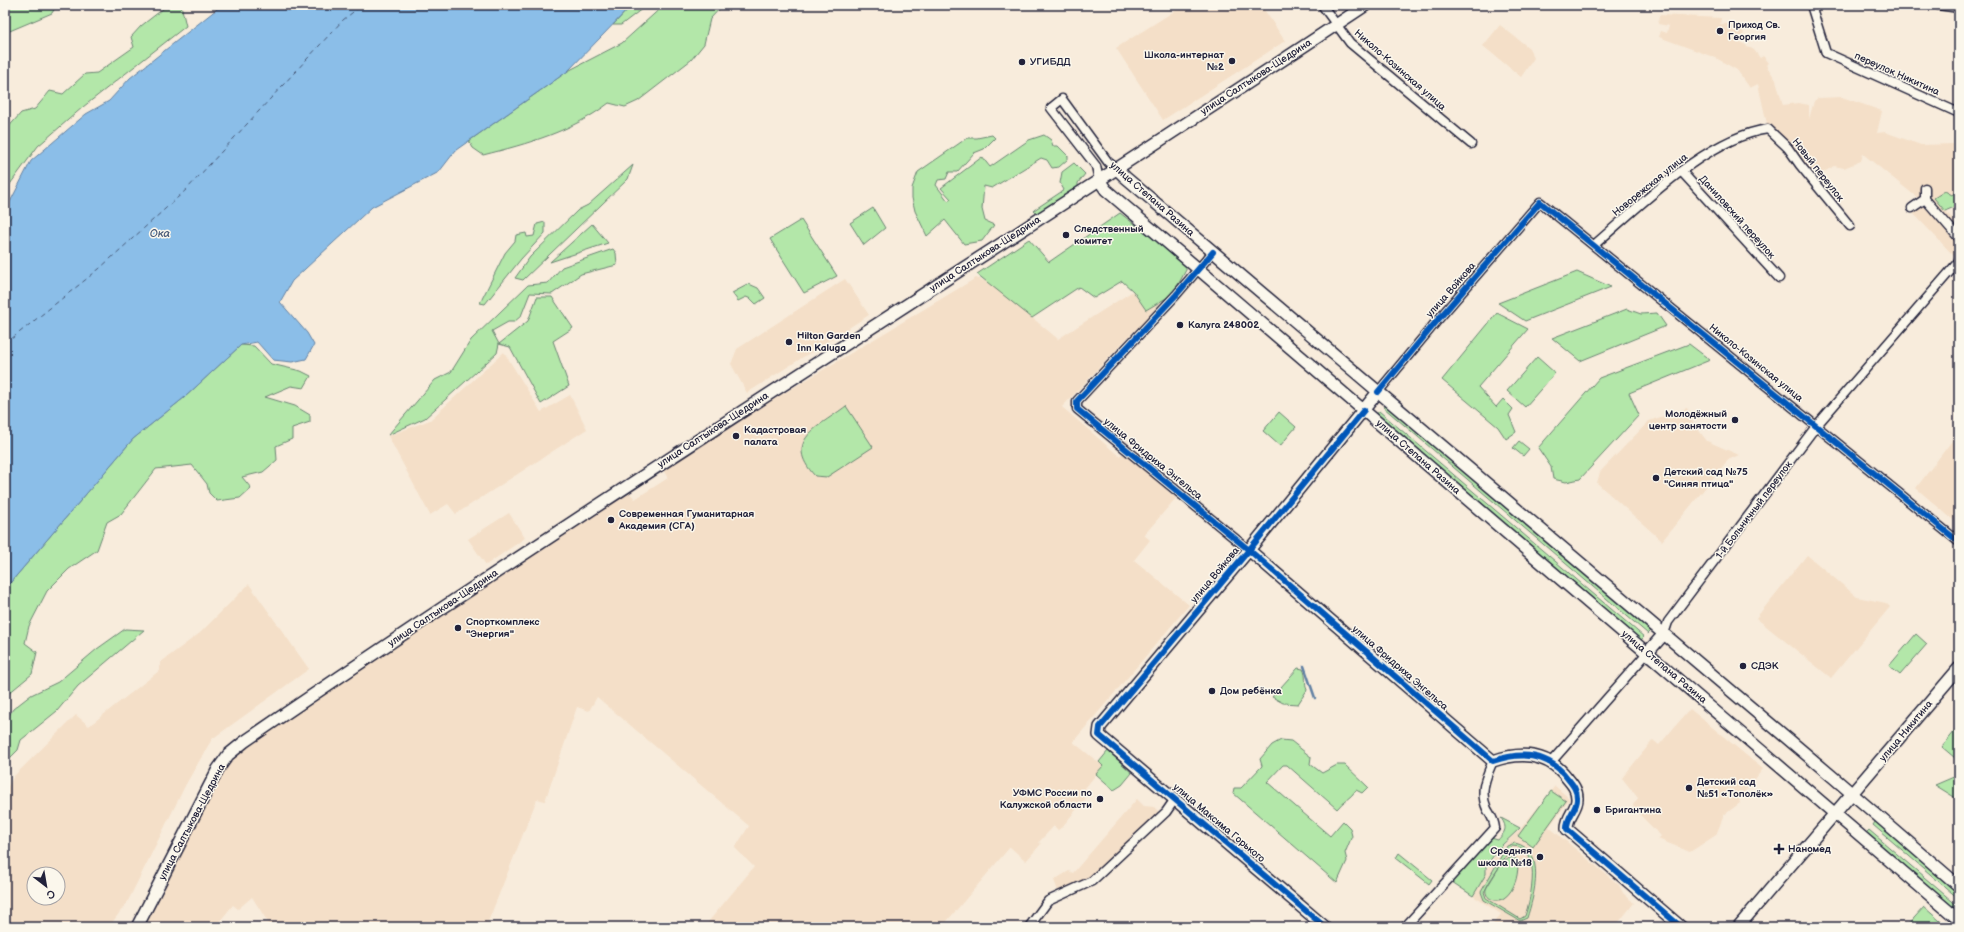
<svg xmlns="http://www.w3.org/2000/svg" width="1964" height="932" font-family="'Balsamiq Sans',sans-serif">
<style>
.built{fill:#f4dfc8;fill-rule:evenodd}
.green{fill:#b3e7a9;stroke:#6a8472;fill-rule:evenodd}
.water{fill:#8bbee8;stroke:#6180a3}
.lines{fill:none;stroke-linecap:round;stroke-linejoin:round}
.stream{stroke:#6180a3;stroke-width:2.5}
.ferry{stroke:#475978;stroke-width:1;stroke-dasharray:5 4;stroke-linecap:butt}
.street-casing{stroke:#22223b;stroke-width:11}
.secondary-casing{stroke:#22223b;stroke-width:14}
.street{stroke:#fbf7ec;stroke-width:8}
.secondary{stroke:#fbf7ec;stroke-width:11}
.cycleway-casing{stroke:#fbf7ec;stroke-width:8}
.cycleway{stroke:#0057b8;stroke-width:6}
.poi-dot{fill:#22223b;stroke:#fbf7ec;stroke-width:1.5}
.labels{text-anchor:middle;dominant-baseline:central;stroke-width:3;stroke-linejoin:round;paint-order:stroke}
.poi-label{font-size:10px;font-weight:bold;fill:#22223b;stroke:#fbf7ec;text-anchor:start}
.street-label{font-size:10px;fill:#22223b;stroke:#fbf7ec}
.water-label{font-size:11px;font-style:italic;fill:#475978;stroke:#fbf7ec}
</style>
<rect width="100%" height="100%" fill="#f8ecdc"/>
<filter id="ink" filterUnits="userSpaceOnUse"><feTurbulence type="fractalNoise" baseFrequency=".025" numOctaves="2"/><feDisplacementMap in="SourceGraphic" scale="8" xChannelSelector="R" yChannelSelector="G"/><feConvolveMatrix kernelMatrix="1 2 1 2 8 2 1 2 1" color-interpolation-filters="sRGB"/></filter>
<g filter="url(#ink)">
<path class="built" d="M1184,5H1261L1285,41L1163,120L1116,48Z
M1659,15L1721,18L1720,24H1734L1740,26L1744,33L1740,42L1754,50L1760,58L1763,56L1769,63L1766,65L1776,80L1783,105L1798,103L1809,105V119L1814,101L1818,98L1842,97L1882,111L1877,133L1885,132L1921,145L1954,144L1957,131H1959V189L1952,195L1935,198L1959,227V252L1954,256L1913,213L1922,204L1919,199L1863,154L1861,161L1844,168L1834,166L1814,178L1802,163L1798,155L1767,124L1758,84L1750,88L1737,70L1716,58L1659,37L1661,31L1667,33L1669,26L1658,24Z
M1500,25L1529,48L1534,58L1521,77L1483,46Z
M976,278L989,282L1058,339L1133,291L1146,309L1173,294L1176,295L1134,331L1062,407L1119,456L1123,453L1176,498L1144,535L1150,540L1134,560L1189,605L1073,742L1103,766L1081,793L1086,798L1062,827L1058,830L1054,826L1039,842L1041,844L1026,861L1010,847L942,927H704L754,867L735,848L749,826L597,697L589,711L577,707L545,801L537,799L486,927H271L252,897L238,909L233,905L215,927H143L225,766L232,757L399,643L628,491L635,499L668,478L663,470L751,413Z
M845,279L869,315L747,393L731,364L737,349Z
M504,352L541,412L570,395L587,429L456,514L448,504L430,515L388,436L430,420Z
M1687,408L1693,423L1707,441L1739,455L1728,460L1662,541L1597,483L1600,472L1649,421Z
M1959,426V525L1916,488L1955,437L1954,433Z
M509,513L525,538L486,565L468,539Z
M1807,555L1857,597L1886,603L1890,607L1831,678L1756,618Z
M249,584L309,669L212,739L186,784L128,901L109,927H5V791L14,776L76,715L89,726L159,671L161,662L200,633ZM34,874H58V898H34Z
M1690,709L1763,769L1739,799L1740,803L1724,815L1716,835L1690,852L1658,839L1661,836L1634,809L1633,805L1638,798L1622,778L1653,740L1659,745Z
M1555,786L1570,799L1549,827L1619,885L1623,893L1634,903L1615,927H1491L1501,914L1473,896L1486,874L1488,865L1500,849L1522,827Z
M1137,799L1144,806L1154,807L1159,812L1090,878L1064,889L1059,894L1054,880L1069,871L1073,873Z"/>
<path class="green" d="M5,5H57L52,13L5,33Z
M168,5H181L186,26L83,107L38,146L5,191V131L21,113L35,109L50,91L63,94L85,74L97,73L134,47L131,37L141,26Z
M632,5H647L621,25H613Z
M664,5H723L710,19L704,44L691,60L638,101L625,107L609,103C573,131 527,144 483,155L473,148L469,141L568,71L622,43Z
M992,135L995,138L984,149L974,153L957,172H949L946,179L938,180L936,185L948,201L951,199L941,188L982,157L990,167L1029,140L1044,135L1051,140L1053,146H1058L1068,156V159L1059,167L1052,168L1047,160L1041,158L992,188L984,186L982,209L985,221L994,225L982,241L964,244L945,220L927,236L915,211L912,198V188L918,172L967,138H977Z
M1074,163L1085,174L1078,183V188L1038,214L1034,210L1064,190L1060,183L1062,172Z
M633,165L628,179L523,280L515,278L530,257L578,210L588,205Z
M1959,189V205L1945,211L1934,198L1945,191L1952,195Z
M873,208L885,228L864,245L850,223Z
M1120,213L1186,264V270L1173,294L1146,310L1133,291L1122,281L1094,298L1079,287L1032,318L977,274L1029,239L1049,262Z
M801,220L837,276L804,293L770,239Z
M545,222V233L521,259L485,304L480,303L505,253L515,241L516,235L526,233L527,237L534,236L537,224Z
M592,224L608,243L550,262Z
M613,249L616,253L617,265L581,274L552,294L530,293L521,316L514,322H508L492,331L499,344L528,321L537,297H552L573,328L553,341L569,386L541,404L510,347L499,344L497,353L425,418L388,435L435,380L451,372L471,340L528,285L548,283L562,267Z
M1577,272L1611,287L1525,321L1498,303Z
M749,284L758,288L765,298L756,304L751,299L746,297L738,301L732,293Z
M1627,309L1641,314L1657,313L1666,326L1580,361L1552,338Z
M1497,313L1528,329L1478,387L1496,407L1503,399L1513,409L1509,415L1516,432L1506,439L1498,427L1442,380Z
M1689,344L1710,360L1629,393L1639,415L1580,479L1566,482L1553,479L1551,467L1538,448L1599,378Z
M241,345L254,346L271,364L301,371L311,376L304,388L291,386L265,397L295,406L310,415V422L292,428V439L276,446L277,460L263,472L242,477L251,488L240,498L217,501L209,493L207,484L192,465L156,469L121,514L107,522L97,550L69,569L47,591L29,626L25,643L37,652L32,674L8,694L5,693V587L11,582L133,439L185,397Z
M1537,357L1555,373L1525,407L1507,391Z
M1386,404L1652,630L1648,634L1383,407Z
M846,406L873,447L827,477L815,476C782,440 819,427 846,406Z
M1379,411L1644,637L1639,642L1375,416Z
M1279,412L1296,427L1280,446L1263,431Z
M1519,441L1529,449L1523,456L1513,448Z
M125,629L144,630L78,686L57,711L21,740L18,750L5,763V722L13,709L31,695L58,682L97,649Z
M1916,634L1927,644L1900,675L1889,666Z
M1298,668L1303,669C1307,676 1304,683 1307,690L1298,704L1283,703L1272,697Z
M1959,726V754L1955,758L1942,747Z
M1281,740L1291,741L1311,757L1310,764L1322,773L1337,765H1345L1368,787L1362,793L1356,790C1351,798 1343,801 1337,809L1287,765H1283L1267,782L1330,836L1343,821L1350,828L1352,836L1345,853L1347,861L1337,883L1233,793L1234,788H1241L1262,766L1260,759L1272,745Z
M1108,751L1132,773L1122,785L1114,790L1096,774L1103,766L1099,762Z
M1956,776L1959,777V800L1935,785Z
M1551,791L1566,801L1533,847L1518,836Z
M1869,816H1872L1959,892V899L1873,825L1875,822Z
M1501,818L1520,828L1500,847L1486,866V874L1473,896L1452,882L1491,838L1498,840C1505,832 1508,828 1501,818Z
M1869,830L1959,907V913L1866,833Z
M1515,843C1547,850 1534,896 1527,918L1520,921L1484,900L1481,892L1507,846ZM1512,846C1543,846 1531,898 1525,916L1520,919L1486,898L1484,892Z
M1399,853L1432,880L1429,884L1396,858Z
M1510,858L1517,859C1520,871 1515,891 1504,898C1497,903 1484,899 1486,889C1488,882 1500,867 1504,860Z
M1924,907L1947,927H1906Z"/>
<path class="water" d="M222,5H632L568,71L456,150L439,172L372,207L292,281L280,302L307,333L314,345L306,359L292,362L273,360L257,342L241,345L185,397L133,439L11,582L5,587V208L8,206L31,161L86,114L109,101L130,78Z"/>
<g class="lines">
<path class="stream" d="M1304,666L1315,698"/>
<path class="ferry" d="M5,344L99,269L187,189L343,20L362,5"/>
<defs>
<path id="street" d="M1322,5L1350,43L1471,144
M1811,5L1826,53L1959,113
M1938,5L1959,8
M1681,171L1779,278
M1099,180L1096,166L1051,108L1062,99L1108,162L1116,168
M1925,188V199
M1912,208L1925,199L1959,238
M1594,245C1641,205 1706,138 1768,129L1788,148L1800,165L1850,226
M1213,252L1176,295L1077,401V409L1249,550
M1378,392L1436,322L1540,202L1959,542
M1664,634L1668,622L1817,425L1959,261
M1552,761L1648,652
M1029,927L1048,901L1092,881L1166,812L1175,799
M1405,927L1495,828C1494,819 1491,816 1487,809C1479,791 1486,777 1493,761"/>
<path id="secondary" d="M1116,168L1125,177L1834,778L1959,886
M1099,180L1106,190L1959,920
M1249,550L1493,761C1522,751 1549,753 1568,779C1573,785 1577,790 1577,798C1578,809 1566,816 1567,829L1681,927
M1648,652L1664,634
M137,927L218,769L228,755L244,742C613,489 993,253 1366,5
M1325,927L1099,735L1100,727L1249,550L1378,392
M1738,927L1959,668"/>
</defs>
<use href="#street" class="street-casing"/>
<use href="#secondary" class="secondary-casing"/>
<use href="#street" class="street"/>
<use href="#secondary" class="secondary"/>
<defs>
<path id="cycleway" d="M1213,252L1176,295L1077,401V409L1249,550L1493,761C1522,751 1549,753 1568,779C1573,785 1577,790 1577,798C1578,809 1566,816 1567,829L1681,927
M1378,392L1436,322L1540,202L1959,542
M1325,927L1099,735L1100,727L1249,550L1364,410"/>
</defs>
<use href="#cycleway" class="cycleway-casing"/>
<use href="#cycleway" class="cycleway"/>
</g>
</g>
<g class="poi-dot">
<circle cx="1720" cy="31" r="4"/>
<circle cx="1232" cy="61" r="4"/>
<circle cx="1022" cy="62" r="4"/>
<circle cx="1066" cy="235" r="4"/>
<circle cx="1180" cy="325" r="4"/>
<circle cx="789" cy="342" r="4"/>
<circle cx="1735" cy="420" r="4"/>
<circle cx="736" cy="436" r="4"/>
<circle cx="1656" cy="478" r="4"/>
<circle cx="611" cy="520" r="4"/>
<circle cx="458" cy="628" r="4"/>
<circle cx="1743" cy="666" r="4"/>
<circle cx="1212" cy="691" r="4"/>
<circle cx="1689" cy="788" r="4"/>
<circle cx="1100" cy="799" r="4"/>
<circle cx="1597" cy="810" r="4"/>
<path d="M1777 843h4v4h4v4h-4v4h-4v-4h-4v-4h4z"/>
<circle cx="1540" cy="857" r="4"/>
</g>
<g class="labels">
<g class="poi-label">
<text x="1728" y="25">Приход Св.<tspan x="1728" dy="12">Георгия</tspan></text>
<text x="1224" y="55" text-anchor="end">Школа-интернат<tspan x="1224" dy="12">№2</tspan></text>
<text x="1030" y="62">УГИБДД</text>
<text x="1074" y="229">Следственный<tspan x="1074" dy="12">комитет</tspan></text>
<text x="1188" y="325">Калуга 248002</text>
<text x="797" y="336">Hilton Garden<tspan x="797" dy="12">Inn Kaluga</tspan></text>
<text x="1727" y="414" text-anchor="end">Молодёжный<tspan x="1727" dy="12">центр занятости</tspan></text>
<text x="744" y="430">Кадастровая<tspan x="744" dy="12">палата</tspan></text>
<text x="1664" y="472">Детский сад №75<tspan x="1664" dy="12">"Синяя птица"</tspan></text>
<text x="619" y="514">Современная Гуманитарная<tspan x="619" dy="12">Академия (СГА)</tspan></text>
<text x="466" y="622">Спорткомплекс<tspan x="466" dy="12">"Энергия"</tspan></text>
<text x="1751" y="666">СДЭК</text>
<text x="1220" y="691">Дом ребёнка</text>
<text x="1697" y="782">Детский сад<tspan x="1697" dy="12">№51 «Тополёк»</tspan></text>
<text x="1092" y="793" text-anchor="end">УФМС России по<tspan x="1092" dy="12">Калужской области</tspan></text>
<text x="1605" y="810">Бригантина</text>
<text x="1788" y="849">Наномед</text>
<text x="1532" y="851" text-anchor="end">Средняя<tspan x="1532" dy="12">школа №18</tspan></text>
</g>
<g class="street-label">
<text transform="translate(1400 70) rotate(41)">Николо-Козинская улица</text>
<text transform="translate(1897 74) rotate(24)">переулок Никитина</text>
<text transform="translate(1256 77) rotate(-33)">улица Салтыкова-Щедрина</text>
<text transform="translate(1818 170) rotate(52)">Новый переулок</text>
<text transform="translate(1650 185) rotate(-39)">Новорежская улица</text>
<text transform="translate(1152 199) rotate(41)">улица Степана Разина</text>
<text transform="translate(1737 217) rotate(48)">Даниловский переулок</text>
<text transform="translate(985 254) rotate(-33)">улица Салтыкова-Щедрина</text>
<text transform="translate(1451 290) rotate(-49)">улица Войкова</text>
<text transform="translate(1756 363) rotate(39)">Николо-Козинская улица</text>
<text transform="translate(713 430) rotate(-33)">улица Салтыкова-Щедрина</text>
<text transform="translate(1418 457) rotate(41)">улица Степана Разина</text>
<text transform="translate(1153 459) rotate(39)">улица Фридриха Энгельса</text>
<text transform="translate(1754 510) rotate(-53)">1-й Больничный переулок</text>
<text transform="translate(1215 575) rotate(-50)">улица Войкова</text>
<text transform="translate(443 608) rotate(-34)">улица Салтыкова-Щедрина</text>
<text transform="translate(1664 667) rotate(40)">улица Степана Разина</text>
<text transform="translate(1400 668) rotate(41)">улица Фридриха Энгельса</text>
<text transform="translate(1906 731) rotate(-50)">улица Никитина</text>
<text transform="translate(192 822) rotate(-62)">улица Салтыкова-Щедрина</text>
<text transform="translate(1219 823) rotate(40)">улица Максима Горького</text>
</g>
<g class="water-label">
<text x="160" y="233">Ока</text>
</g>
</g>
<rect width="1964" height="932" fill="none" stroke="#fbf7ec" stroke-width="20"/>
<rect x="10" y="10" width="1944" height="912" fill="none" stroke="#22223b" stroke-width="1.5" filter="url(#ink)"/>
<g transform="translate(46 886) rotate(149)"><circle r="19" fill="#fbf7ec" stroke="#a4a2a5"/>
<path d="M0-3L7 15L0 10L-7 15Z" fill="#22223b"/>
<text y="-6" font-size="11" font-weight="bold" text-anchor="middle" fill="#22223b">С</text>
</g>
</svg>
